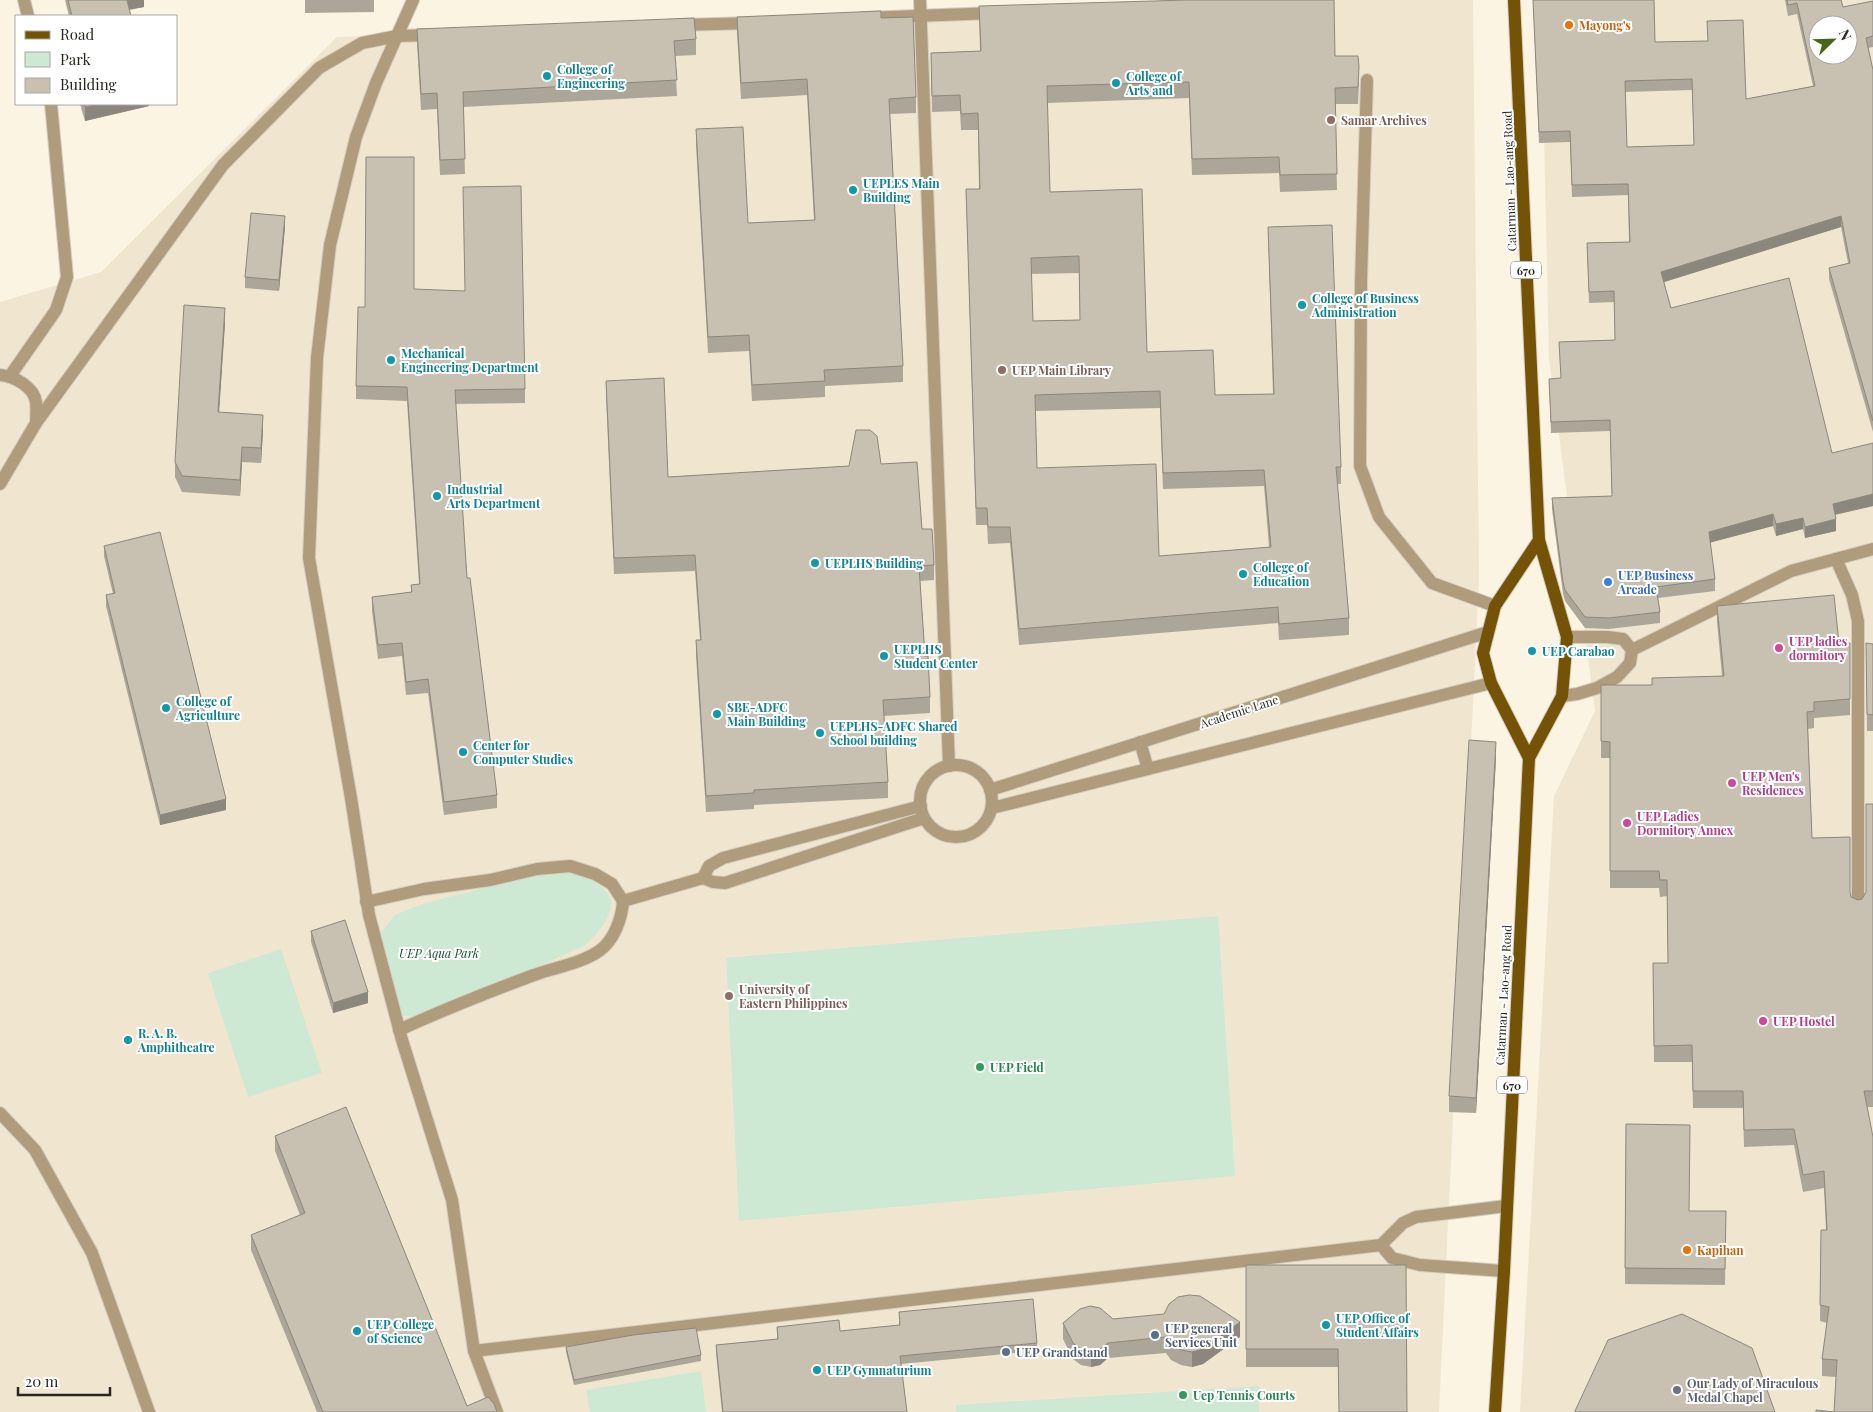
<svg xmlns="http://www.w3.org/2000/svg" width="1873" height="1412" font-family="'Playfair Display',serif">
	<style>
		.built { fill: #f0e6cf; fill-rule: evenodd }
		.green { fill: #cde9d3 }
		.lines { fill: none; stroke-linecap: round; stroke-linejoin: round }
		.service-casing { stroke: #d5cfc0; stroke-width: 14 }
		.minor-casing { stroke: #d5cfc0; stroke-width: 14 }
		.primary-casing { stroke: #d5cfc0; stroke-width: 14 }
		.service { stroke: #af9c7c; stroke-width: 12 }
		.minor { stroke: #af9c7c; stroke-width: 12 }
		.primary { stroke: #745206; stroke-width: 12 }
		.wall { fill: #aca698; fill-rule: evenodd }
		.shaded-wall { fill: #8c877c }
		.building { fill: #c8c1b1; stroke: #8c877c; fill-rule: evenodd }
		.food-dot { fill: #e8710a; stroke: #fff; stroke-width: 2 }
		.culture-dot { fill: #0f9aa8; stroke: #fff; stroke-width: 2 }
		.education-dot { fill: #8d6e63; stroke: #fff; stroke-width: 2 }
		.shop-dot { fill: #3f7fe0; stroke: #fff; stroke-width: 2 }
		.hotel-dot { fill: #d1479c; stroke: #fff; stroke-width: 2 }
		.leisure-dot { fill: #2e9e5b; stroke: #fff; stroke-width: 2 }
		.service-dot { fill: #5c6f8a; stroke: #fff; stroke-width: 2 }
		.worship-dot { fill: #6b7280; stroke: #fff; stroke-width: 2 }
		.labels { text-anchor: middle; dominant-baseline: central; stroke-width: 4; stroke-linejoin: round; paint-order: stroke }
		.shield { fill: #fff; stroke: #696763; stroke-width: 1 }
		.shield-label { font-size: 11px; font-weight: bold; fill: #292620 }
		.food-label { font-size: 12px; font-weight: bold; fill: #c56008; stroke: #fff; text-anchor: start }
		.culture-label { font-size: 12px; font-weight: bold; fill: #0d838f; stroke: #fff; text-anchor: start }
		.education-label { font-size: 12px; font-weight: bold; fill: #785e54; stroke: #fff; text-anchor: start }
		.street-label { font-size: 12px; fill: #292620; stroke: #fff }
		.shop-label { font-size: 12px; font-weight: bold; fill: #366cbe; stroke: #fff; text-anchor: start }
		.hotel-label { font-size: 12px; font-weight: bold; fill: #b23c85; stroke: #fff; text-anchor: start }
		.park-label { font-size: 12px; font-style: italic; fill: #174c2a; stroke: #fff }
		.leisure-label { font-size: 12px; font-weight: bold; fill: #27864d; stroke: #fff; text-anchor: start }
		.service-label { font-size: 12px; font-weight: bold; fill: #4e5e75; stroke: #fff; text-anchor: start }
		.worship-label { font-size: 12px; font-weight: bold; fill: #5b616d; stroke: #fff; text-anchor: start }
	</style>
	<rect width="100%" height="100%" fill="#fbf4e3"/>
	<g class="built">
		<polygon points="1311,0 1473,0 1479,579 1439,1412 0,1412 0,302 101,272 337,37"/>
		<path d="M 1541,0 L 1873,0 L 1873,1412 L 1520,1412 L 1554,796 L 1595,711 L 1549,359 ZM 1818,25 L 1848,25 L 1848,55 L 1818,55 Z"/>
	</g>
	<g class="green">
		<path d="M 558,869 C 575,873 619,885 610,911 C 606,924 594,937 584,946 L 448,1006 L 417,1017 L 399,1015 L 379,935 L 395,915 L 422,904 Z"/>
		<polygon points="1218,916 1235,1176 739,1221 726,958"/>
		<polygon points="281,949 322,1073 248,1097 208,973"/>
		<polygon points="701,1371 706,1412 590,1412 586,1390"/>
		<polygon points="1259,1386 1259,1412 956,1412 956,1405"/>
	</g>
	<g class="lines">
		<g class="service-casing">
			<g id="service">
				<polyline points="1367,80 1361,281 1360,466 1379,517 1432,583 1495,606"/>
				<polyline points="1836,559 1852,595 1858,621 1858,909"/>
				<polyline points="1381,1245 1392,1258 1420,1265 1504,1271"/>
				<polyline points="474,1351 1381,1245 1403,1223 1416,1217 1506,1206"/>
			</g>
		</g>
		<g class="minor-casing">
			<g id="minor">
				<polyline points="24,0 28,16"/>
				<polyline points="413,0 376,83 356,137 330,245 317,358 309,558 351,798 369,915 402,1040 452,1200 474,1351 497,1412"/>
				<polyline points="920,0 949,766"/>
				<polyline points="864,18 994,13"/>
				<polyline points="679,25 754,23"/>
				<path d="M 0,375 C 14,376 34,387 36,402 C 37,409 36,416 36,423"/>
				<polyline points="10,376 56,310 67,277 51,104"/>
				<polyline points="0,484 36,423 223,165 319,68 362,43 397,36 432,35"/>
				<polyline points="1567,637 1607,637 1623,639 1632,650"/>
				<polyline points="1562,696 1577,694 1597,688 1617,677 1630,663 1632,650 1791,571 1873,549"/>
				<polyline points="1140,742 1148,769"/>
				<circle cx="956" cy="801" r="36"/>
				<polyline points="990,790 1488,632"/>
				<polyline points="992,808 1491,683"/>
				<polyline points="703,878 709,866 723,858 921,806"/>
				<polyline points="366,902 424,889 490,880 537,869 570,866 595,874 612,884 623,901 703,878 713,882 725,883 924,818"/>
				<path d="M 399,1030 C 443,1010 488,992 534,975 C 555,967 580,964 599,951 C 614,941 622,918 623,901"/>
				<polyline points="0,1113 35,1150 92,1253 149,1412"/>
			</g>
		</g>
		<g class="primary-casing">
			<g id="primary">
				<polyline points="1529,758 1491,683 1483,653 1495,606 1539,540"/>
				<polyline points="1495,1412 1504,1271 1529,758 1562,696 1567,637 1539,540 1514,0"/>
			</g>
		</g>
		<use href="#service" class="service"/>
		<use href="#minor" class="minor"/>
		<use href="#primary" class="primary"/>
	</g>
	<g class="wall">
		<polygon points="65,0 144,0 144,7 129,10 131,16 69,16"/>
		<polygon points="305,0 374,0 374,12 305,13"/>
		<path d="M 1533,0 L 1654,0 L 1655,42 L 1708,41 L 1707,21 L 1746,99 L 1813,86 L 1797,14 L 1788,16 L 1785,0 L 1841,0 L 1843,7 L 1873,1 L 1873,47 L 1868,48 L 1873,70 L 1873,432 L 1829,279 L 1829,268 L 1848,263 L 1841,227 L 1664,282 L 1671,308 L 1832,453 L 1873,506 L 1835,515 L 1836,531 L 1805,538 L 1803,529 L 1776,536 L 1773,526 L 1710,542 L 1715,579 L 1715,591 L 1658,598 L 1660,612 L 1660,623 L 1609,629 L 1585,628 L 1565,601 L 1563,594 L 1552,509 L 1552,498 L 1612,496 L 1610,431 L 1551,433 L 1549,379 L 1561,378 L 1559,342 L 1615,340 L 1614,302 L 1589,303 L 1587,243 L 1629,242 L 1628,195 L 1572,197 L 1570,142 L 1539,143 ZM 1692,90 L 1694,145 L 1627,147 L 1625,92 Z"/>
		<path d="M 979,6 L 1335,56 L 1359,82 L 1358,104 L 1335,104 L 1337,190 L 1280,192 L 1279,173 L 1192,175 L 1189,98 L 1047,103 L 1050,192 L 1147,352 L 1215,395 L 1273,394 L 1268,227 L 1341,467 L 1341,484 L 1337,484 L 1349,618 L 1349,635 L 1279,640 L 1278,623 L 1019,645 L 1010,543 L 988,544 L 987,525 L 976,525 L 966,189 L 979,189 L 978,130 L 961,130 L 960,111 L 932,112 L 931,53 L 980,51 ZM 1079,273 L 1080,320 L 1033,321 L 1031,274 ZM 1160,408 L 1163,489 L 1264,486 L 1269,547 L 1159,556 L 1037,468 L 1035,411 Z"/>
		<polygon points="737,17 881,18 916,97 916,113 890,114 903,366 903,382 825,386 825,397 752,401 749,351 708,353 696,145 696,129 748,223 814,220 807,95 741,99 737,33"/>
		<polygon points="417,29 696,39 696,55 675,56 677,96 463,107 465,174 440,175 437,109 421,110 417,44"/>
		<polygon points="80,104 149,104 149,106 85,121"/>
		<polygon points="285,227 279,291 245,288 245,277"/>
		<polygon points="414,289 525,389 525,403 455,404 467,578 497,795 497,808 444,815 428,693 406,695 402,656 378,659 372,611 372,597 411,592 411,585 419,584 407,401 356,399 356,386 365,307"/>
		<polygon points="225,323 219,412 263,431 261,463 242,462 240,496 182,492 175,477 175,462"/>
		<polygon points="606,381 668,477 881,464 922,529 934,565 934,580 920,581 925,656 930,697 930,713 884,716 888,782 888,798 754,805 754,809 706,812 696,656 696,640 700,640 695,571 614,574 606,396"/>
		<polygon points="104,546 226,810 160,825 106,606 106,595 113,594 104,556"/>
		<polygon points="1717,606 1839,643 1850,643 1850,715 1814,718 1814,728 1808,729 1812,838 1850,892 1851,897 1858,900 1862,899 1866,892 1873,804 1873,1107 1867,1107 1834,1412 1836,1377 1822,1376 1822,1359 1827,1323 1820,1321 1821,1230 1826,1230 1824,1188 1803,1192 1794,1145 1744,1147 1743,1108 1693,1108 1692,1062 1654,1062 1653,963 1668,963 1667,896 1660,897 1659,888 1610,888 1610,758 1601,758 1601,685 1652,685 1722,676 1717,622"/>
		<polygon points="1873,644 1873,731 1867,731 1866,660"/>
		<polygon points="1496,758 1476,1113 1449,1112 1449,1096"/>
		<polygon points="311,931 368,1003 333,1013 311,942"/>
		<polygon points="1626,1124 1689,1211 1726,1211 1725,1285 1625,1284"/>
		<polygon points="275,1136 467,1406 497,1412 317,1412 251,1250 251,1235 300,1215 275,1151"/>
		<polygon points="1246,1265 1407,1412 1338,1367 1246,1367"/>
		<polygon points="899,1312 1037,1343 1037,1351 901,1364 907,1412 722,1412 716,1353 716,1345 777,1339 777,1327 840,1331 899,1325"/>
		<polygon points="1113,1319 1240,1337 1203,1364 1192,1367 1181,1365 1171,1360 1166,1353 1108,1358 1100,1365 1091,1367 1081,1365 1073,1359 1063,1339 1063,1323"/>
		<polygon points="566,1347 701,1355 701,1361 574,1385 566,1352"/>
	</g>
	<g class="shaded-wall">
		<polygon points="126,0 144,0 144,7 126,10"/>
		<polygon points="100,104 149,104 149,106 85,121 85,107"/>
		<polygon points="285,216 285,227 279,291 279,280"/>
		<polygon points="1841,216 1841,227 1661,283 1661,272"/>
		<polygon points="225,308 225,323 218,428 218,412"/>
		<polygon points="263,415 263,431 261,463 261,448"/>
		<polygon points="242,447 242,462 240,496 240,480"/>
		<polygon points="1873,494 1873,506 1833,515 1833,504"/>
		<polygon points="1773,514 1773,526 1709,543 1709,532"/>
		<polygon points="1803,518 1803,529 1776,536 1776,524"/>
		<polygon points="1836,519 1836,531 1805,538 1805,527"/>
		<polygon points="1496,742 1496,758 1476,1113 1476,1098"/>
		<polygon points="226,799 226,810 160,825 160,815"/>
		<polygon points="368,992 368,1003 333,1013 333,1003"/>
		<polygon points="1240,1322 1240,1337 1203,1364 1192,1367 1192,1352"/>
		<polygon points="1108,1343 1108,1358 1100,1365 1091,1367 1091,1352"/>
	</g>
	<g class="building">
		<polygon points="68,0 127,0 131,16 72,16"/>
		<path d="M 1188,0 L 1334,0 L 1335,56 L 1358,56 L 1359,66 L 1358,87 L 1335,88 L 1337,174 L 1280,175 L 1279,157 L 1192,159 L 1189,82 L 1047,86 L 1050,192 L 1142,189 L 1147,352 L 1213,350 L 1215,395 L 1274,394 L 1268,227 L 1332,225 L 1341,467 L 1336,467 L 1349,618 L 1279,624 L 1278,607 L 1019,629 L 1010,527 L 988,527 L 987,508 L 976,508 L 966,189 L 980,189 L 978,113 L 961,114 L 960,95 L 932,96 L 931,53 L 981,51 L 979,6 ZM 1079,256 L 1080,320 L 1033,321 L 1031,258 ZM 1160,391 L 1163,473 L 1264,470 L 1271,547 L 1159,556 L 1156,464 L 1037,468 L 1035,395 Z"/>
		<path d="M 1533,0 L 1654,0 L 1655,42 L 1708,41 L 1707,21 L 1743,20 L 1746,99 L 1815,86 L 1797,3 L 1788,5 L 1787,0 L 1841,0 L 1843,7 L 1873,1 L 1873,36 L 1866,38 L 1873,70 L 1873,421 L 1829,268 L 1850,263 L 1841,216 L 1661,272 L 1671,308 L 1789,278 L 1832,453 L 1873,443 L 1873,494 L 1833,504 L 1836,519 L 1805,527 L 1803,518 L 1776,524 L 1773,514 L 1709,532 L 1715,579 L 1656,587 L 1660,612 L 1609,618 L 1585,617 L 1565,590 L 1563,582 L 1552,498 L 1612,496 L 1610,420 L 1551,422 L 1549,379 L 1561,378 L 1559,342 L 1615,340 L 1614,291 L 1589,292 L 1587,243 L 1630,242 L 1628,184 L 1572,185 L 1570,131 L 1539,132 ZM 1818,25 L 1848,25 L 1848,55 L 1818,55 ZM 1692,79 L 1694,145 L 1627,147 L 1625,81 Z"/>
		<polygon points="881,11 881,18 913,17 916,97 889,99 903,366 824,370 825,381 752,385 749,335 708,337 696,129 743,127 748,223 815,220 807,79 741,83 737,17"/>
		<polygon points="694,18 696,39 674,41 677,80 463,92 465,159 440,160 437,93 421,94 417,29"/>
		<polygon points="84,104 100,104 85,107"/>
		<polygon points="366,157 414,157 414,289 465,291 463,187 521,186 525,389 455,390 467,578 470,578 497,795 444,802 428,679 406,682 402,643 378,645 372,597 412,592 411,585 420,584 407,387 356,386 358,307 365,307"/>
		<polygon points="251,213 285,216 279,280 245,277"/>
		<polygon points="184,305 225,308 218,412 263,415 261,448 242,447 240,480 182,476 175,462"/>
		<polygon points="664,378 668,477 849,466 856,430 870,430 877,436 881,464 917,462 922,529 932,529 934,565 919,566 925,656 928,656 930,697 883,700 888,782 754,790 754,793 706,796 696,640 701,640 695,555 614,558 606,381"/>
		<polygon points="160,532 226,799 160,815 106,595 115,593 104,546"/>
		<polygon points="1834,595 1839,643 1850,643 1850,699 1814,702 1814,711 1807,712 1812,838 1850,837 1850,892 1851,897 1858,900 1862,899 1866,892 1866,804 1873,804 1873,1091 1864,1091 1873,1137 1873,1412 1816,1412 1816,1410 1834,1412 1837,1360 1822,1359 1829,1307 1820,1305 1821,1230 1827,1230 1824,1171 1803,1175 1794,1129 1744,1130 1743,1091 1693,1091 1692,1045 1654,1046 1653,963 1668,963 1667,880 1660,880 1659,871 1610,871 1610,742 1601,741 1601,685 1652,685 1652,678 1724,676 1717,606"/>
		<polygon points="1866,643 1873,644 1873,715 1867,714"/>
		<polygon points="1469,740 1496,742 1476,1098 1449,1096"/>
		<polygon points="345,920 368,992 333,1003 311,931"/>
		<polygon points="346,1107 467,1406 488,1397 494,1404 497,1412 323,1412 251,1235 305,1213 275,1136"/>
		<polygon points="1626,1124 1690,1125 1689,1211 1726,1211 1725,1269 1625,1268"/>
		<polygon points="1246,1265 1406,1265 1407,1412 1339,1412 1338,1349 1246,1349"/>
		<polygon points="1189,1295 1200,1296 1240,1322 1203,1349 1192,1352 1181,1350 1171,1344 1166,1337 1108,1343 1100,1349 1091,1352 1081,1349 1073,1343 1063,1323 1080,1309 1090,1306 1100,1308 1113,1319 1164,1314 1169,1304 1178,1297"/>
		<polygon points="1033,1299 1037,1343 900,1356 907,1412 723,1412 716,1345 778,1339 777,1327 839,1320 840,1331 900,1325 899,1312"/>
		<polygon points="1682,1314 1752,1348 1775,1412 1575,1412 1575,1411 1608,1340"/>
		<polygon points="696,1328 701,1355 574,1380 566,1347 633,1335"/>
	</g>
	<g class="food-dot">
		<circle cx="1569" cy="25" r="5"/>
		<circle cx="1687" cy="1250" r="5"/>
	</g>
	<g class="culture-dot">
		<circle cx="547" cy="76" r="5"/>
		<circle cx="1116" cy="83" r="5"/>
		<circle cx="853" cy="190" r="5"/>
		<circle cx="1302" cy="305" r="5"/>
		<circle cx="391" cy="360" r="5"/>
		<circle cx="437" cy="496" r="5"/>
		<circle cx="815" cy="563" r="5"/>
		<circle cx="1243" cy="574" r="5"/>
		<circle cx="1532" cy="651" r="5"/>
		<circle cx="884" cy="656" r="5"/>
		<circle cx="166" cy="708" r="5"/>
		<circle cx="717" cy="714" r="5"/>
		<circle cx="820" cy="733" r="5"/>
		<circle cx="463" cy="752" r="5"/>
		<circle cx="128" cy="1040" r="5"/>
		<circle cx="1326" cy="1325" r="5"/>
		<circle cx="357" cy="1331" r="5"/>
		<circle cx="817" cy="1370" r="5"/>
	</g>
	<g class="education-dot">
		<circle cx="1331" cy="120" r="5"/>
		<circle cx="1002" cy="370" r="5"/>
		<circle cx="729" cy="996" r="5"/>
	</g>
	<circle class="shop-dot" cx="1608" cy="582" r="5"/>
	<g class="hotel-dot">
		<circle cx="1779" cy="648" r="5"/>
		<circle cx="1732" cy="783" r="5"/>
		<circle cx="1627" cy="823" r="5"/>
		<circle cx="1763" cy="1021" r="5"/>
	</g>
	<g class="leisure-dot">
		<circle cx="980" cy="1067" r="5"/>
		<circle cx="1183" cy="1395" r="5"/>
	</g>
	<g class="service-dot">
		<circle cx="1155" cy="1335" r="5"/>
		<circle cx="1006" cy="1352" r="5"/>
	</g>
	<circle class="worship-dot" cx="1677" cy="1390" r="5"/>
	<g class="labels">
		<g class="shield">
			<rect x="1511" y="261.5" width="30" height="17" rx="4"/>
			<rect x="1497" y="1076.5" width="30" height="17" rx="4"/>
		</g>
		<g class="shield-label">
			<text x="1526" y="270">670</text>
			<text x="1512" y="1085">670</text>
		</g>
		<g class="food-label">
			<text x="1579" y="25">Mayong's</text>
			<text x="1697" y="1250">Kapihan</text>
		</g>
		<g class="culture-label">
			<text x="557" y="69">College of<tspan x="557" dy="14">Engineering</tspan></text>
			<text x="1126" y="76">College of<tspan x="1126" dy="14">Arts and</tspan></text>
			<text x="863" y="183">UEPLES Main<tspan x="863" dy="14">Building</tspan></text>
			<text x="1312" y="298">College of Business<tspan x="1312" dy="14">Administration</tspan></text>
			<text x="401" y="353">Mechanical<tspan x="401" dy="14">Engineering Department</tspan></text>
			<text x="447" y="489">Industrial<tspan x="447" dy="14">Arts Department</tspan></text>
			<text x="825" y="563">UEPLHS Building</text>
			<text x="1253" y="567">College of<tspan x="1253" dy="14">Education</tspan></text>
			<text x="894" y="649">UEPLHS<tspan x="894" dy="14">Student Center</tspan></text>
			<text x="1542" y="651">UEP Carabao</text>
			<text x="176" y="701">College of<tspan x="176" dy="14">Agriculture</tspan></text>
			<text x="727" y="707">SBE-ADFC<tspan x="727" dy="14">Main Building</tspan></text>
			<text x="830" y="726">UEPLHS-ADFC Shared<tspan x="830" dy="14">School building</tspan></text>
			<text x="473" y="745">Center for<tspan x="473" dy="14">Computer Studies</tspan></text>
			<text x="138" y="1033">R. A. B.<tspan x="138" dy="14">Amphitheatre</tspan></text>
			<text x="1336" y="1318">UEP Office of<tspan x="1336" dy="14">Student Affairs</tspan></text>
			<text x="367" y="1324">UEP College<tspan x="367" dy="14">of Science</tspan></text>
			<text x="827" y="1370">UEP Gymnaturium</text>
		</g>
		<g class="education-label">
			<text x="1341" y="120">Samar Archives</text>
			<text x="1012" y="370">UEP Main Library</text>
			<text x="739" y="989">University of<tspan x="739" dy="14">Eastern Philippines</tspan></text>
		</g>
		<g class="street-label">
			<text transform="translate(1509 181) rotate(-92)">Catarman - Lao-ang Road</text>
			<text transform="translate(1239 711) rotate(-18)">Academic Lane</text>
			<text transform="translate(1503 995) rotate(-87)">Catarman - Lao-ang Road</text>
		</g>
		<g class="shop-label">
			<text x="1618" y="575">UEP Business<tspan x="1618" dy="14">Arcade</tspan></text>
		</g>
		<g class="hotel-label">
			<text x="1789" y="641">UEP ladies<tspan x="1789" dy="14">dormitory</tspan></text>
			<text x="1742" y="776">UEP Men's<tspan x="1742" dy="14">Residences</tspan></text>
			<text x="1637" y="816">UEP Ladies<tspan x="1637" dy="14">Dormitory Annex</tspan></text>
			<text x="1773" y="1021">UEP Hostel</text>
		</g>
		<g class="park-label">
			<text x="439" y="953">UEP Aqua Park</text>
		</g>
		<g class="leisure-label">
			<text x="990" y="1067">UEP Field</text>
			<text x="1193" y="1395">Uep Tennis Courts</text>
		</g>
		<g class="service-label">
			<text x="1165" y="1328">UEP general<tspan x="1165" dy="14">Services Unit</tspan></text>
			<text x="1016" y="1352">UEP Grandstand</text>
		</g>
		<g class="worship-label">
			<text x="1687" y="1383">Our Lady of Miraculous<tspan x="1687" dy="14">Medal Chapel</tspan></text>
		</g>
	</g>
	<rect x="15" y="15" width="162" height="90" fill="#ffffff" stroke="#a9a8a6"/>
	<rect x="25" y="31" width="25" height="8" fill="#745206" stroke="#a9a8a6"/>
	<text x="60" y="40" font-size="15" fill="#292620">Road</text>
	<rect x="25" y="52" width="25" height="15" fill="#cde9d3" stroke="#a9a8a6"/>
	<text x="60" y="65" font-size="15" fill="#292620">Park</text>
	<rect x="25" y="78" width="25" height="15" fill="#c8c1b1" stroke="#a9a8a6"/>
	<text x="60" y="90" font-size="15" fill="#292620">Building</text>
	<g transform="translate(1833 40) rotate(67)"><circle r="24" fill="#ffffff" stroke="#a9a8a6"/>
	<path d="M0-4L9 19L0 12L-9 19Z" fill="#486518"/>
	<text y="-8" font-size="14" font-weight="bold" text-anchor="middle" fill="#292620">N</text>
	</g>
	<path d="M18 1387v8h92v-8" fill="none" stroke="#292620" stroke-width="2.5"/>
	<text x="25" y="1387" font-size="15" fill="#292620" stroke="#ffffff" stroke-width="4" paint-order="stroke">20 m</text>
</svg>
